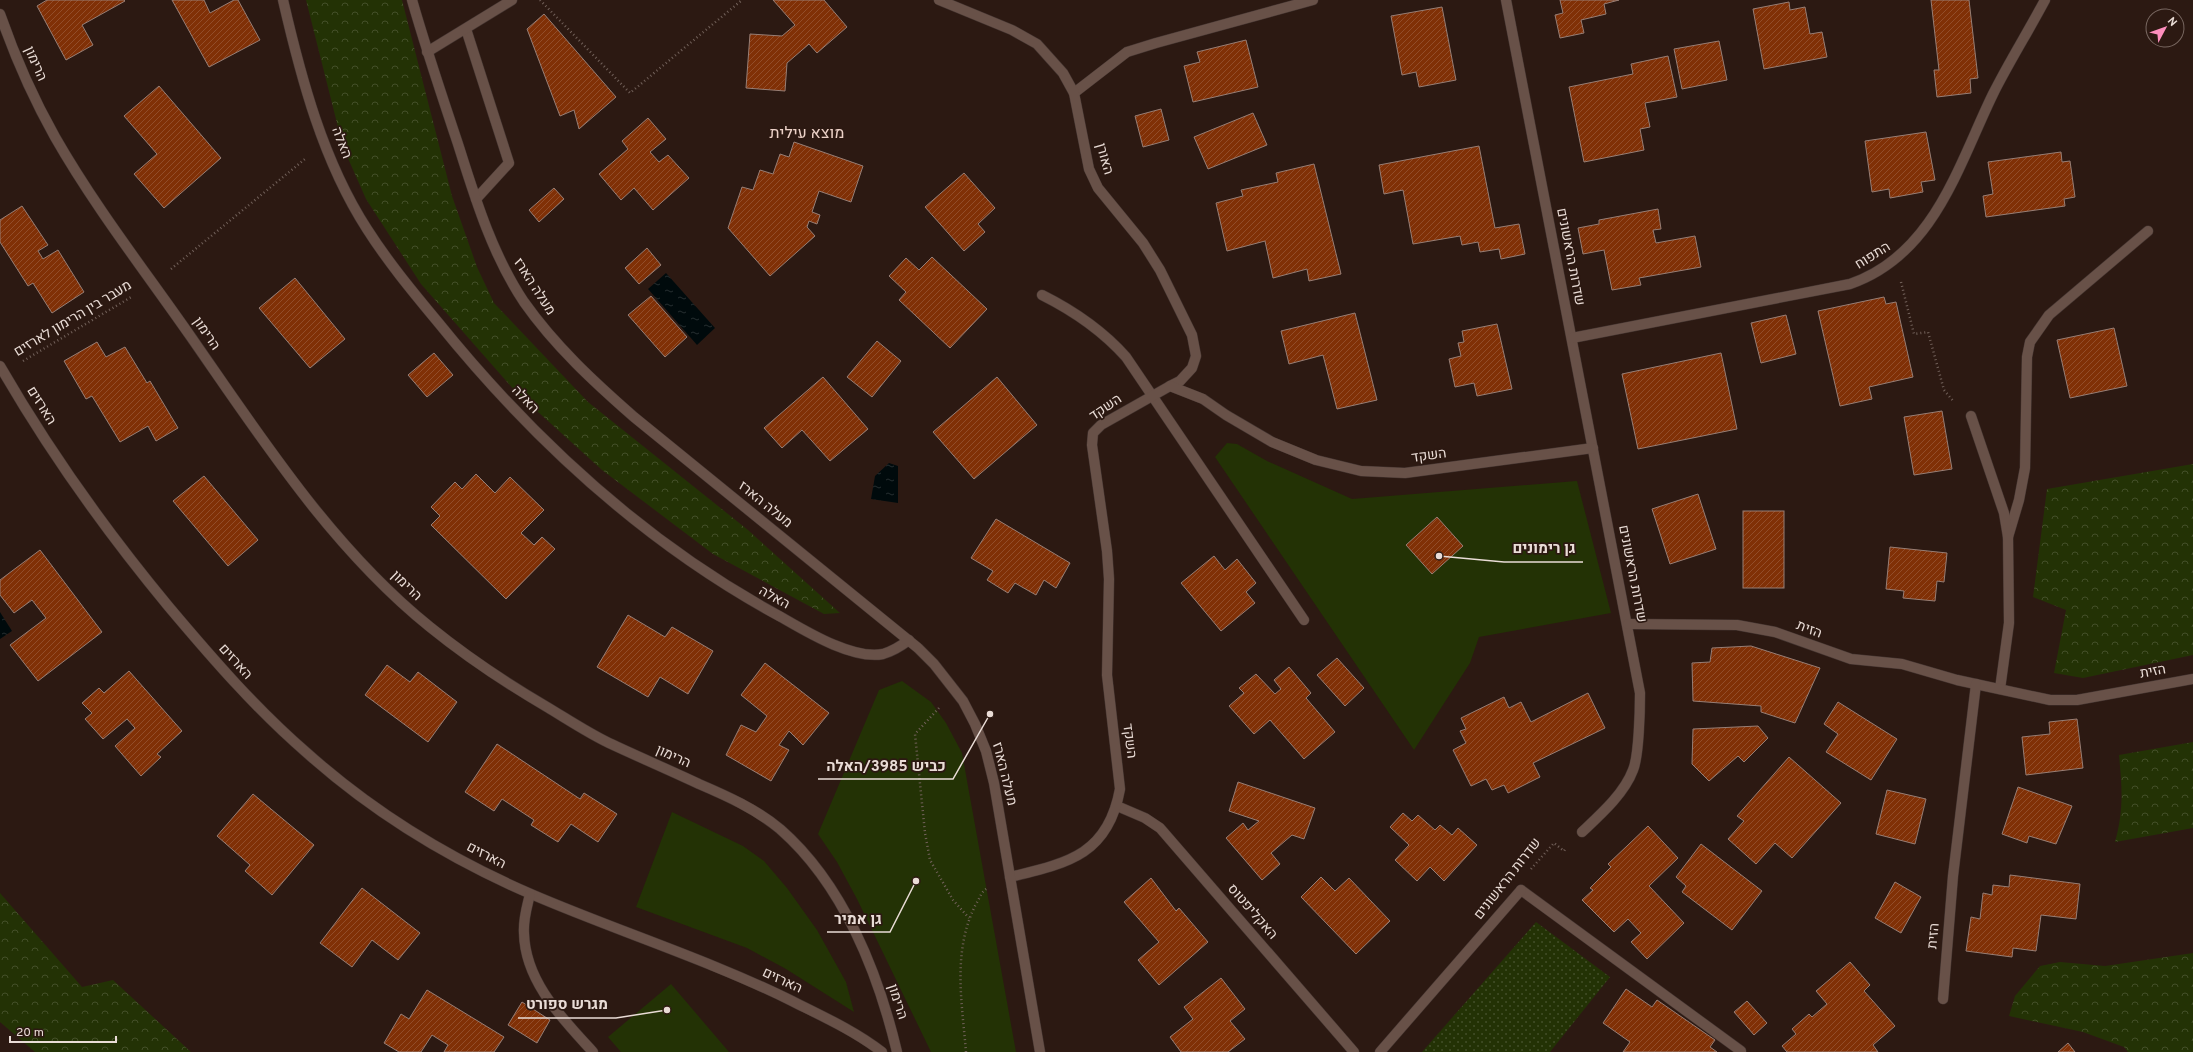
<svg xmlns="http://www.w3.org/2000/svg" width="2193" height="1052" font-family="Overpass,Heebo,sans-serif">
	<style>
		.grass { fill: url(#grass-dots) }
		.forest { fill: url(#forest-crowns) }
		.green { fill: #233205 }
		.water { fill: url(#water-ripples) }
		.building { fill: url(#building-hatch); stroke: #977e75 }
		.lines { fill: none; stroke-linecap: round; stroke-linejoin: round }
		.lane-casing { stroke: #433430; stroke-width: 11 }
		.street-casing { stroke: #433430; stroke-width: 11 }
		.secondary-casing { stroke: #433430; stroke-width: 11 }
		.path { stroke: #72615a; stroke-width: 2.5; stroke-dasharray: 1 3; stroke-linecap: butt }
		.lane { stroke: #685148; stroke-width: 10 }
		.street { stroke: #685148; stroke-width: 10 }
		.secondary { stroke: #685148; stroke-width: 10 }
		.labels { text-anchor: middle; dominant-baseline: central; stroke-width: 3.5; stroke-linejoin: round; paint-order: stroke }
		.street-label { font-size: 14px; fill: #e9dcd6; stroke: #2c1912 }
		.quarter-label { font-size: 16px; fill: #ecd1c7; stroke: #2c1912 }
		.leader { fill: none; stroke: #e9dcd6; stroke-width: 1.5 }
		.callout-dot { fill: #e9dcd6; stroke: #2c1912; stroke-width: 1.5 }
		.callout-label { font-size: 15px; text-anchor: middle; font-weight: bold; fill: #e9dcd6; stroke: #2c1912; stroke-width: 3.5; stroke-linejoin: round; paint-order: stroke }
	</style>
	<defs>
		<pattern id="grass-dots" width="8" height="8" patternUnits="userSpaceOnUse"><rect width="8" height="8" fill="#233205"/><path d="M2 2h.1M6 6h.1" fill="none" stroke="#434f29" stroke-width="1.8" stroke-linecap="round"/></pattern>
		<pattern id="forest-crowns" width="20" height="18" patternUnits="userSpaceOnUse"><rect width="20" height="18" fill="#233205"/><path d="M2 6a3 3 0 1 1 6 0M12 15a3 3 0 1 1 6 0" fill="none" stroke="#434f29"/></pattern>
		<pattern id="water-ripples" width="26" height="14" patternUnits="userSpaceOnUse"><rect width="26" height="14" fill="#000a0c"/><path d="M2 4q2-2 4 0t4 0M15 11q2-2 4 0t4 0" fill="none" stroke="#252d2f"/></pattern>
		<pattern id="building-hatch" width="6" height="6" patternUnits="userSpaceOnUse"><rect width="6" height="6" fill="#803006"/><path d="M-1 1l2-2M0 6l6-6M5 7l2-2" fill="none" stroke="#924d2a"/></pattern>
	</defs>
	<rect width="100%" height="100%" fill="#2c1912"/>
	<polygon class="grass" points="1536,922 1610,977 1550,1052 1422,1052"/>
	<g class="forest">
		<polygon points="306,0 402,0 452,196 477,267 494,303 588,402 748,530 840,613 824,614 713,554 602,470 516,392 421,284 366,199 343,147"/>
		<polygon points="2193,464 2193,655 2083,678 2054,673 2066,610 2033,597 2047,489"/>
		<path d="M 2193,742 L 2193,828 L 2115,842 C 2124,810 2122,787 2119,755 Z"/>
		<polygon points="0,893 82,987 113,980 191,1052 35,1052 0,1022"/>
		<polygon points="2193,953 2193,1052 2128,1052 2124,1047 2083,1032 2009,1016 2015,996 2040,966 2060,962 2105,966"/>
	</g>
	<g class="green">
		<polygon points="1227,443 1237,444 1267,461 1352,499 1577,481 1611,613 1479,637 1470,663 1414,750 1215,457"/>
		<polygon points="902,681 931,702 946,723 962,753 1016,1052 931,1052 857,899 837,862 818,834 879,690"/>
		<polygon points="672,812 743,846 764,861 787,888 817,930 846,982 854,1012 786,969 747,948 636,907"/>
		<polygon points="671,984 729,1052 621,1052 608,1037"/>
	</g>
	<g class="water">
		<polygon points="666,273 715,328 697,345 648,289"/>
		<polygon points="889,463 898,466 898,503 871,499 875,476"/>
		<polygon points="0,612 12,631 0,639"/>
	</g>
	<g class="building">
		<polygon points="47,0 124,0 125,1 82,25 93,45 66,60 37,6"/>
		<polygon points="172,0 204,0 210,13 234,0 238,0 260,40 209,67"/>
		<polygon points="773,0 824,0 847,27 817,53 809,44 787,63 785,91 746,88 750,34 782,36 795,25"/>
		<polygon points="1560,0 1619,0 1604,4 1606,14 1581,20 1584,33 1560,38 1555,15 1563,13"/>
		<polygon points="1931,0 1969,0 1978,78 1970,79 1971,93 1937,97 1934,70 1939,70"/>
		<polygon points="1789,2 1790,10 1805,7 1810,34 1822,32 1827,57 1764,69 1753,9"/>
		<polygon points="1442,7 1456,80 1419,87 1416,72 1402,75 1391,16"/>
		<polygon points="544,14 616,97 579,129 574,110 560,116 527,29"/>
		<polygon points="1246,40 1258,87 1193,102 1184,66 1200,62 1197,52"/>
		<polygon points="1719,41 1727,80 1682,89 1674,49"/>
		<polygon points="1668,56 1677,97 1645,103 1650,127 1640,129 1644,150 1584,162 1569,87 1633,74 1631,64"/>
		<polygon points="159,86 221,158 164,208 134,174 157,154 124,116"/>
		<polygon points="1161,109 1169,140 1143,147 1135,116"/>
		<polygon points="1253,113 1267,145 1208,169 1194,137"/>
		<polygon points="648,118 666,139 650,152 659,162 668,155 689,178 653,210 634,188 621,200 599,174 628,149 622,141"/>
		<polygon points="1926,132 1935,180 1921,182 1923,192 1890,198 1889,189 1872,192 1865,141"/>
		<polygon points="794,142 863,166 851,202 819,191 812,212 820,215 817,224 809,221 807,227 815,236 770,276 728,228 742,187 753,190 760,170 773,174 780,154 789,157"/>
		<polygon points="1479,146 1495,228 1519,224 1525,254 1501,259 1499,249 1480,252 1478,242 1462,245 1460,236 1413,244 1403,190 1384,194 1379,165"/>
		<polygon points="2061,152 2062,162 2070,161 2075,197 2064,199 2065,206 1986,217 1983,196 1993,194 1988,162"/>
		<polygon points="1314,164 1341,274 1309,281 1307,269 1273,278 1265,241 1227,251 1216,203 1243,196 1241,190 1278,182 1276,173"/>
		<polygon points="964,173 995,208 978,224 985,232 964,251 925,207"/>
		<polygon points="554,188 564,199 539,222 529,210"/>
		<polygon points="22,206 48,245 38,251 43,259 58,250 84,292 52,313 33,283 28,286 0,242 0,220"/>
		<polygon points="1658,209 1661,229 1653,230 1656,243 1695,236 1701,267 1639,278 1641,285 1612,290 1604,250 1583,254 1578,228 1599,224 1599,220"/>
		<polygon points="647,248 661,265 639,284 625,268"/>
		<polygon points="932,257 987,309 950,348 899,300 906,292 889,276 906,258 919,270"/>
		<polygon points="295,278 345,339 310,368 259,308"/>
		<polygon points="651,296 687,337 665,357 628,315"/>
		<polygon points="1884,297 1886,304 1896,302 1913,377 1869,387 1872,399 1840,406 1818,311"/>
		<polygon points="1355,313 1377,400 1337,409 1323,355 1289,364 1281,331"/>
		<polygon points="1786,315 1796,354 1761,363 1751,323"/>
		<polygon points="1497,324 1512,389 1477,396 1474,383 1455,387 1449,359 1461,356 1458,343 1464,342 1462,331"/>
		<polygon points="2114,328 2127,386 2070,398 2057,340"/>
		<polygon points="877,341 901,361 872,397 847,377"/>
		<polygon points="97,342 106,357 125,347 147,383 150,381 178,428 156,441 148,426 120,442 92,396 86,399 64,361"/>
		<polygon points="434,353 453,375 427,397 408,375"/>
		<polygon points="1721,353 1737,429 1638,449 1622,374"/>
		<polygon points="823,377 868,429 830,461 802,430 782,448 764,428"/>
		<polygon points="997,377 1037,425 974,479 933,432"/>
		<polygon points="1942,411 1952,469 1914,475 1904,417"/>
		<polygon points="476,474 495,493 510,477 544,510 521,533 534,545 542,537 555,549 506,599 431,525 440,516 431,507 455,482 462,489"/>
		<polygon points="204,476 258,540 228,566 173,501"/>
		<polygon points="1698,494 1716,549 1670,564 1652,509"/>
		<rect x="1743" y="511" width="41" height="77"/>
		<polygon points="1437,517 1463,546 1432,574 1406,545"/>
		<polygon points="996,519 1070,563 1056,588 1044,580 1036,595 1015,583 1008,593 987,580 993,571 971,558"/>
		<polygon points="1890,547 1947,553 1944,582 1937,581 1935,601 1903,598 1904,591 1886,589"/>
		<polygon points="40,550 102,632 38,681 10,645 46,618 32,600 14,613 0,595 0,580"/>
		<polygon points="1214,556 1225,570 1237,559 1256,583 1246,592 1255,603 1221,631 1181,583"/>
		<polygon points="628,615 665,637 672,627 713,651 688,694 660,677 648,697 597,667"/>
		<polygon points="1751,646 1820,668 1795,723 1761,712 1761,706 1693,701 1692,663 1710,662 1712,648"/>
		<polygon points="1337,658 1364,688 1345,706 1317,675"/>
		<polygon points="765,663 829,713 803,745 789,731 779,745 789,750 771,781 726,755 741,725 756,732 767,716 741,695"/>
		<polygon points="387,665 410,682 418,672 457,702 428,742 365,695"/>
		<polygon points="1289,667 1311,693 1306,698 1335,732 1304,759 1270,720 1254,734 1229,706 1244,693 1239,688 1256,674 1275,694 1281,689 1274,680"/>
		<polygon points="129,671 182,731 157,754 161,757 141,776 115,746 135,728 127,719 103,739 85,719 92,713 82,703 99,688 104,693"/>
		<polygon points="1588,693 1605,728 1533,763 1540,777 1508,793 1504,785 1492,790 1486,779 1471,786 1453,750 1466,743 1460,731 1466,729 1461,718 1504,697 1509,708 1521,702 1531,722"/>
		<polygon points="1838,702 1897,739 1871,780 1826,752 1838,734 1824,724"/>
		<polygon points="2077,719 2083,768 2026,775 2022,737 2050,734 2049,722"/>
		<polygon points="1758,726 1768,738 1744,762 1738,756 1709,781 1692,764 1693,729"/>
		<polygon points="497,744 580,799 584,793 617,814 598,842 571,824 558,842 531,825 534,820 502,799 494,811 465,792"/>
		<polygon points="1789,757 1841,803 1792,858 1775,843 1756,864 1728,839 1744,821 1737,816"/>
		<polygon points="1238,782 1315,808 1304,839 1292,835 1271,853 1280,864 1262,880 1226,838 1243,823 1248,830 1259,821 1229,811"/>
		<polygon points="2018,787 2072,806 2056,844 2029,836 2027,843 2002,834"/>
		<polygon points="1887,790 1926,799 1915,844 1876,834"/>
		<polygon points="253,794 314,845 272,895 245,871 250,865 217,836"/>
		<polygon points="1403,813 1412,821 1418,815 1435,830 1440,825 1452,835 1458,828 1477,845 1444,881 1430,867 1417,881 1395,860 1409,845 1390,827"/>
		<polygon points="1648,826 1678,858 1649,886 1684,923 1647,959 1631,942 1641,933 1628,919 1614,932 1582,900 1593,890 1590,888 1611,867 1608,864"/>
		<polygon points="1701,844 1762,891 1732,930 1682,892 1686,886 1676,877"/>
		<polygon points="2010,875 2080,884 2076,919 2041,915 2036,951 2013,948 2012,957 1966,951 1971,917 1980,919 1983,893 1992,895 1993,885 2009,887"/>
		<polygon points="1321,877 1335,891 1349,878 1390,921 1356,954 1301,897"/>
		<polygon points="1151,878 1176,911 1179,908 1208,942 1159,985 1138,960 1159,942 1124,902"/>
		<polygon points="1895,882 1921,897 1901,933 1875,918"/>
		<polygon points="362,888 420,933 398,960 372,940 352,967 320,943"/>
		<polygon points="1850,962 1870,985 1864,991 1895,1026 1873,1045 1878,1052 1787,1052 1782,1046 1796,1034 1792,1029 1809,1014 1812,1017 1827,1004 1816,991"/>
		<polygon points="1221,978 1245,1009 1230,1021 1245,1039 1228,1052 1181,1052 1170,1037 1193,1019 1184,1007"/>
		<polygon points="1626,989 1652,1007 1657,1000 1715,1040 1710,1047 1717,1052 1623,1052 1630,1042 1603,1023"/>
		<polygon points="427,990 504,1037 494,1052 444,1052 448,1045 432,1035 421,1052 399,1052 384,1043 401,1014 409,1019"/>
		<polygon points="1747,1001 1767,1023 1754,1035 1734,1012"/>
		<polygon points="522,1002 550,1020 537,1043 508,1025"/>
		<polygon points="2068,1043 2075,1052 2058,1052"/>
	</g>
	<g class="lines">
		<g class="lane-casing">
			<g id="lane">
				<polyline points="466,29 509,163 476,199"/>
				<polyline points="427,52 512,0"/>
				<polyline points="1074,93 1127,52 1156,43 1313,0"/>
				<path d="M 1042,295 C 1074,311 1102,330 1126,357 L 1304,620"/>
				<polyline points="2008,537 2019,500 2025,468 2027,357 2030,342 2049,315 2148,231"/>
				<polyline points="1521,890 1741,1051"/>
			</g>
		</g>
		<g class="street-casing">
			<g id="street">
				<path d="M 283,0 C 301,78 323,161 367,229 C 388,262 413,292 437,321 C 533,440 646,544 781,617 C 807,632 853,660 883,654 C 893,651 901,646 909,640"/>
				<polyline points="939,0 1012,30 1037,44 1063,73 1074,93 1089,169 1098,188 1143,243 1160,270 1192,335 1196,356 1192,368 1180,381 1170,386"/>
				<path d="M 1506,0 L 1640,693 C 1640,709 1639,756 1633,770 C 1624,794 1600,815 1582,832"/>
				<path d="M 0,14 C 15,57 33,98 55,137 C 95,207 145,271 191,337 C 262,439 332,548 430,627 C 467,657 506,683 547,707 C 567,719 588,733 609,743 C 639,757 669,770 699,784 C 727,796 756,809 780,829 C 843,884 878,972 897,1052"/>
				<path d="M 1572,338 L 1850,284 C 1934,255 1958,166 1993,94 C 2009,62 2028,32 2045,0"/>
				<path d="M 0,366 C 49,451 106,531 169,607 C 212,658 256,709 307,753 C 372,811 450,859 531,894 C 617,931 707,959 792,1001 C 822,1016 855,1031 882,1052"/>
				<polyline points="1971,416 2004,513 2008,537 2009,623 2000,689"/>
				<polyline points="1628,624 1737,625 1775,632 1851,659 1902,664 1957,680 2050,700 2077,700 2193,679"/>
				<polyline points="1117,806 1145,818 1160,828 1354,1052"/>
				<path d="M 1010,877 C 1068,863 1108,855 1120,789 L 1107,675 L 1109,579 L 1107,551 L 1092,445 L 1093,433 L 1101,425 L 1170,386 L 1203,399 L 1226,415 L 1272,442 L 1316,460 L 1361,471 L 1405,473 L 1593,448"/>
				<path d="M 530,894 C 527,907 523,919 524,933 C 525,982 563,1019 593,1052"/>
				<polyline points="1943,999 1953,876 1976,684"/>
				<polyline points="1380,1052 1521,890"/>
			</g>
		</g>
		<g class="secondary-casing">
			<path id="secondary" d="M 412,0 C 426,49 442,96 458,144 C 475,198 492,254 524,302 C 555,346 594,382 634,417 L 918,648 L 934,664 L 963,701 L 975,724 L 986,751 L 994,783 L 1040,1052"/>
		</g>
		<g class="path">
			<polyline points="540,0 630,93 742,0"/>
			<polyline points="171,269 305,159"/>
			<polyline points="1901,282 1914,334 1928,332 1944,390 1954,402"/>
			<polyline points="23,361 133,296"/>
			<polyline points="939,708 915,734 925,833 930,860 953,900 969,918"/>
			<polyline points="1531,869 1554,843 1564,851 1566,848"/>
			<path d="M 966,1052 C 962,1002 952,951 976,904 C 980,898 981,891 988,888"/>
		</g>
		<use href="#lane" class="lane"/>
		<use href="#street" class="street"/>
		<use href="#secondary" class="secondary"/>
	</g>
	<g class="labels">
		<g class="street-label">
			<text transform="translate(35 64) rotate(66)">הרימון</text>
			<text transform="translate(341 143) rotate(69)">האלה</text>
			<text transform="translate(1104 159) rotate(74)">האורן</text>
			<text transform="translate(1873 256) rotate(-32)">התפוח</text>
			<text transform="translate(1570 257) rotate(79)">שדרות הראשונים</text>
			<text transform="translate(534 287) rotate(57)">מעלה הארז</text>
			<text transform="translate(73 319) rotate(-31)">מעבר בין הרימון לארזים</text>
			<text transform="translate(206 334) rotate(55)">הרימון</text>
			<text transform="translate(525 400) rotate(46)">האלה</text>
			<text transform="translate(41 406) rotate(58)">הארזים</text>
			<text transform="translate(1106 408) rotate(-34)">השקד</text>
			<text transform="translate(1429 456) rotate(-8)">השקד</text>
			<text transform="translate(765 505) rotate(39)">מעלה הארז</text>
			<text transform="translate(1632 574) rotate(79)">שדרות הראשונים</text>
			<text transform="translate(406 586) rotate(44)">הרימון</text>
			<text transform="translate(774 598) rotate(29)">האלה</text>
			<text transform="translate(1809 630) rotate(21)">הזית</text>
			<text transform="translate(235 662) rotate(48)">הארזים</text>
			<text transform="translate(2153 672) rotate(-10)">הזית</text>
			<text transform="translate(1129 741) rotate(83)">השקד</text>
			<text transform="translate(673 757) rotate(24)">הרימון</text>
			<text transform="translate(1004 774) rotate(76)">מעלה הארז</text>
			<text transform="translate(486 856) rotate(27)">הארזים</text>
			<text transform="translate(1508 879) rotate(-52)">שדרות הראשונים</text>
			<text transform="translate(1252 912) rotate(49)">האקליפטוס</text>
			<text transform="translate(1934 936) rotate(-85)">הזית</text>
			<text transform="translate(782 981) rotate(25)">הארזים</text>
			<text transform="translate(897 1002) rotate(72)">הרימון</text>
		</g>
		<g class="quarter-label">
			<text x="807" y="134">מוצא עילית</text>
		</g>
	</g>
	<path class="leader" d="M1439 556L1504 562H1583M990 714L953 779H818M916 881L890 932H827M667 1010L616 1018H518"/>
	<g class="callout-dot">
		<circle cx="1439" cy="556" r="4"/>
		<circle cx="990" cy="714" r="4"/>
		<circle cx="916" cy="881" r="4"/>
		<circle cx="667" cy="1010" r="4"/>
	</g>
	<g class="callout-label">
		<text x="1544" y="553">גן רימונים</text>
		<text x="886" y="771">כביש 3985/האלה</text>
		<text x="858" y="924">גן אמיר</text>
		<text x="567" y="1009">מגרש ספורט</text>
	</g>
	<g transform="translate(2165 28) rotate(49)"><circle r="19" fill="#2c1912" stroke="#786760"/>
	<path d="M0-3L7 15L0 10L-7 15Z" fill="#fe8ebd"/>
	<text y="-6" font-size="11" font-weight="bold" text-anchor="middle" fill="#e9dcd6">N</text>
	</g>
	<path d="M10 1036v6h106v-6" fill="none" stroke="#e9dcd6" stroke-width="2"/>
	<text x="16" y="1036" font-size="12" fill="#e9dcd6" stroke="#2c1912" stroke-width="3" paint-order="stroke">20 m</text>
</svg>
